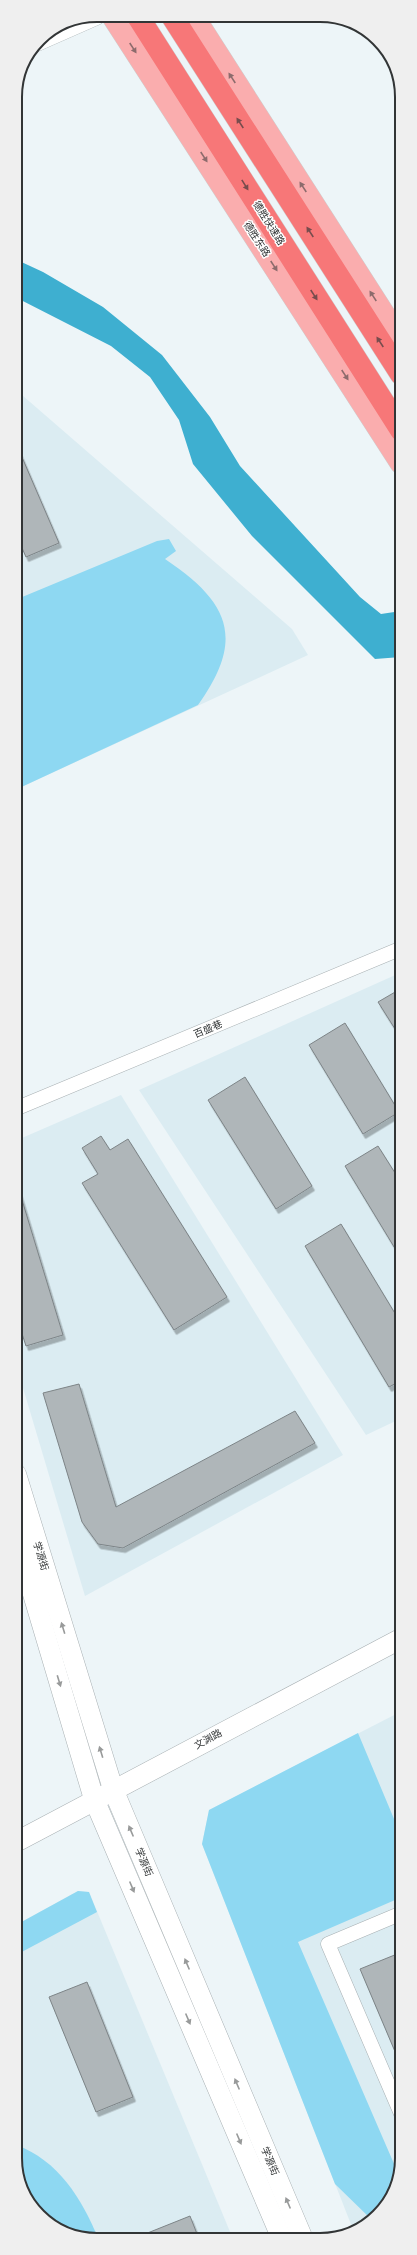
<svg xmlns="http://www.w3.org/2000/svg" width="417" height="2255" font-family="'DejaVu Sans','Noto Sans SC',sans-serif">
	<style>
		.built { fill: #dbecf2 }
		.green { fill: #8ed8f2 }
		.water { fill: #3eafd0 }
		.building { fill: #afb6b9; stroke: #7d8487; filter: url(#shadow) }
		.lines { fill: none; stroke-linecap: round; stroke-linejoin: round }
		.street-casing { stroke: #a8b0b3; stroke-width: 15 }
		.secondary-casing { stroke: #a8b0b3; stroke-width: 21 }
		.primary-casing { stroke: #cecfcf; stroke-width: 23 }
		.highway-casing { stroke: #cecfcf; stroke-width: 23 }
		.street { stroke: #fff; stroke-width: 14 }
		.secondary { stroke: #fff; stroke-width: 20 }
		.primary { stroke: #faadae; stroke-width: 22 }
		.highway { stroke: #f77778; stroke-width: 22 }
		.oneway { fill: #8c6b6c }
		.oneway2 { fill: #774c4d }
		.oneway3 { fill: #989a9a }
		.labels { text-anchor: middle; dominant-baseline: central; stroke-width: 3; stroke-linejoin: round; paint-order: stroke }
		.street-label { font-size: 10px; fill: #323536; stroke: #fff }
		.rim { fill: none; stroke: #323536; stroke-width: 2 }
	</style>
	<defs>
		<filter id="shadow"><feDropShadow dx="2.5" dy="4.5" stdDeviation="0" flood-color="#0004"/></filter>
	</defs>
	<rect width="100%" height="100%" fill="#edf5f8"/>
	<g class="built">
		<polygon points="15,389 292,629 308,655 15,790"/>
		<polygon points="402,972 402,1418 366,1435 139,1090"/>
		<polygon points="121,1095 343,1455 85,1596 15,1361 15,1141"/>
		<polygon points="402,1711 402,2164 382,2212 354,2232 202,1844 209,1810"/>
		<polygon points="78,1891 89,1892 233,2239 80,2238 16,2169 16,1925"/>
	</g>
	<g class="green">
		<path d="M 169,539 L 176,551 L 165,559 C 229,602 246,638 198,705 L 15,790 L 15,600 L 157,541 Z"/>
		<polygon points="358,1733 402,1838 402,1897 298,1942 398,2173 382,2212 372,2220 335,2184 202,1844 209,1810"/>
		<polygon points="78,1891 89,1892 97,1912 16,1955 16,1925"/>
		<path d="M 16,2145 C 58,2160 82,2199 98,2238 L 80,2238 L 35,2212 L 16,2169 Z"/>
	</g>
	<polygon class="water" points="15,259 43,272 103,307 162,355 210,417 240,466 360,597 381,614 401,611 401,657 375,659 252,536 193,464 179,420 150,377 111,346 15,297"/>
	<g class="building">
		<polygon points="15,441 59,543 26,557 15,532"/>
		<polygon points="402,988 402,1040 378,1002"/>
		<polygon points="345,1023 399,1112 363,1134 309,1045"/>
		<polygon points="245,1077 312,1186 276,1209 208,1100"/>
		<polygon points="101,1136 110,1150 128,1139 227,1297 174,1330 82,1183 98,1174 82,1148"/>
		<polygon points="378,1146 402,1184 402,1260 345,1166"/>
		<polygon points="15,1190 19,1190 63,1335 26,1346 15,1312"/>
		<polygon points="341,1224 402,1325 402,1380 389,1387 305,1246"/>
		<polygon points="79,1384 116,1507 295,1411 315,1443 123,1548 98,1544 82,1522 43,1393"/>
		<polygon points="402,1952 402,2068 360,1969"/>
		<polygon points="87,1982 133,2097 96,2112 49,1997"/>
		<polygon points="190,2216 199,2239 135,2239 135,2238"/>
	</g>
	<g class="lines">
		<g class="street-casing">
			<g id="street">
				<polyline points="15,1109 402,948"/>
				<polyline points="402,1913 328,1944 402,2116"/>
			</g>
		</g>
		<g class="secondary-casing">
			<g id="secondary">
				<polyline points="37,41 96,15"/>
				<polyline points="16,1474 113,1789 303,2239"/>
				<polyline points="16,1537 94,1799 282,2239"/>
				<polyline points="16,1842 402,1638"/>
			</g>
		</g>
		<g class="primary-casing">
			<g id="primary">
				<polyline points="112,15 401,463"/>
				<polyline points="193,16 401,341"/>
			</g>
		</g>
		<g class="highway-casing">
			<g id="highway">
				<polyline points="137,15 401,430"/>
				<polyline points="172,16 401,374"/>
			</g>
		</g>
		<use href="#street" class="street"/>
		<use href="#secondary" class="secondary"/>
		<use href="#primary" class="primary"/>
		<use href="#highway" class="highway"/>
	</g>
	<defs><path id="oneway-solid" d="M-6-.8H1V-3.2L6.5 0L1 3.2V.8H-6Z"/></defs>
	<g class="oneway">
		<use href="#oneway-solid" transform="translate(133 48) rotate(57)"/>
		<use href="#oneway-solid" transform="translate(232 78) rotate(-123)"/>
		<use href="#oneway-solid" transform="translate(204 157) rotate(57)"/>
		<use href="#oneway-solid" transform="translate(303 187) rotate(-123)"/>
		<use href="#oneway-solid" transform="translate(274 266) rotate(57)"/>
		<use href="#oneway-solid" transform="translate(373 296) rotate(-123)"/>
		<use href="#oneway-solid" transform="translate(345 375) rotate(57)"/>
	</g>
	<g class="oneway2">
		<use href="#oneway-solid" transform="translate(240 123) rotate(-123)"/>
		<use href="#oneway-solid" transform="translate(245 185) rotate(58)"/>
		<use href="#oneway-solid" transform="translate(310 232) rotate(-123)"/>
		<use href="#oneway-solid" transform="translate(314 295) rotate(57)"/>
		<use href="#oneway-solid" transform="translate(380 342) rotate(-123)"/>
	</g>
	<g class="oneway3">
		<use href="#oneway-solid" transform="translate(63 1628) rotate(-107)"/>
		<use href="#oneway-solid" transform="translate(59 1681) rotate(73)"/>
		<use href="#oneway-solid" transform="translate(101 1752) rotate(-107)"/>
		<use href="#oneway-solid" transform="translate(131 1831) rotate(-113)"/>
		<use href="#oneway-solid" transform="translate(132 1887) rotate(67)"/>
		<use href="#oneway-solid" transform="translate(187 1964) rotate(-113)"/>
		<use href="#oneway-solid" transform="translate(188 2019) rotate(67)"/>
		<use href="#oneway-solid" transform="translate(237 2084) rotate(-113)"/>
		<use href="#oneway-solid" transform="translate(239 2139) rotate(67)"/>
		<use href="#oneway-solid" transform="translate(288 2203) rotate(-113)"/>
	</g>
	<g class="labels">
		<g class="street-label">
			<text transform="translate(269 223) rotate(58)">德胜快速路</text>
			<text transform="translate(257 239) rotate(57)">德胜东路</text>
			<text transform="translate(208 1029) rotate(-23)">百盛巷</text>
			<text transform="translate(41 1556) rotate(73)">学源街</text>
			<text transform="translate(208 1739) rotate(-28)">文渊路</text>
			<text transform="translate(144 1862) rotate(67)">学源街</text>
			<text transform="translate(270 2161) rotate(67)">学源街</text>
		</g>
	</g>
	<path d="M0 0H417V2255H0ZM97 22H320A75 75 0 0 1 395 97V2158A75 75 0 0 1 320 2233H97A75 75 0 0 1 22 2158V97A75 75 0 0 1 97 22Z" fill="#efefef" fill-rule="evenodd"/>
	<path class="rim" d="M97 22H320A75 75 0 0 1 395 97V2158A75 75 0 0 1 320 2233H97A75 75 0 0 1 22 2158V97A75 75 0 0 1 97 22Z"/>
</svg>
